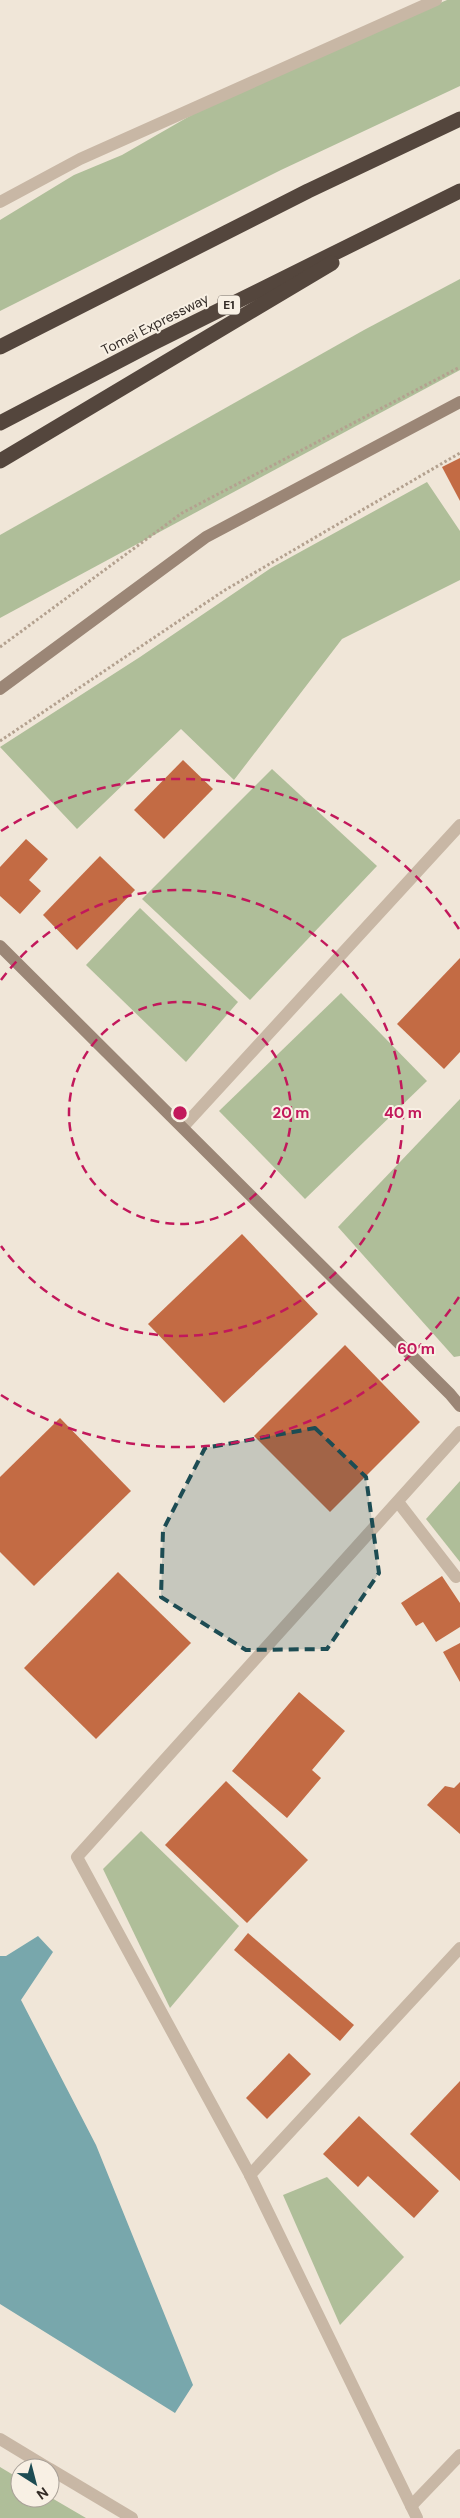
<svg xmlns="http://www.w3.org/2000/svg" width="460" height="2518" font-family="'DM Sans',sans-serif">
	<style>
		.green { fill: #afbe99 }
		.water { fill: #78a7ac }
		.building { fill: #c36b44 }
		.lines { fill: none; stroke-linecap: round; stroke-linejoin: round }
		.path { stroke: #b3a18f; stroke-width: 3; stroke-dasharray: 2.5 2.5; stroke-linecap: butt }
		.lane { stroke: #c8b7a5; stroke-width: 12 }
		.street { stroke: #c8b7a5; stroke-width: 12 }
		.secondary { stroke: #9b8676; stroke-width: 12 }
		.highway { stroke: #54463d; stroke-width: 15 }
		.marked { fill: #1d4c53; fill-opacity: 0.2; stroke: #1d4c53; stroke-width: 4; stroke-dasharray: 10 6; stroke-linejoin: round }
		.ring { fill: none; stroke: #c2185b; stroke-width: 2.5; stroke-dasharray: 9 6 }
		.labels { text-anchor: middle; dominant-baseline: central; stroke-width: 4; stroke-linejoin: round; paint-order: stroke }
		.shield { fill: #f8f0e4; stroke: #6e665f; stroke-width: 1 }
		.shield-label { font-size: 12px; font-weight: bold; fill: #332b26 }
		.street-label { font-size: 14px; fill: #332b26; stroke: #f8f0e4 }
		.centre { fill: #c2185b; stroke: #f8f0e4; stroke-width: 2.5 }
		.ring-label { font-size: 15px; text-anchor: middle; font-weight: bold; fill: #c2185b; stroke: #f8f0e4; stroke-width: 4; stroke-linejoin: round; paint-order: stroke }
	</style>
	<rect width="100%" height="100%" fill="#f0e6d8"/>
	<g class="green">
		<polygon points="447,0 460,0 460,86 281,170 0,311 0,220 74,175 122,155 235,90"/>
		<polygon points="460,279 460,370 0,618 0,535 364,330"/>
		<polygon points="427,482 460,531 460,580 342,639 234,780 181,729 77,829 0,747 140,657 271,568"/>
		<polygon points="272,769 377,866 250,1000 142,899"/>
		<polygon points="140,908 238,1002 186,1062 86,965"/>
		<polygon points="341,993 427,1081 305,1199 219,1111"/>
		<polygon points="460,1099 460,1356 454,1357 338,1227"/>
		<polygon points="460,1481 460,1562 426,1519"/>
		<polygon points="141,1831 239,1926 170,2008 103,1869"/>
		<polygon points="327,2177 404,2257 340,2325 283,2195"/>
		<polygon points="0,2467 20,2479 20,2498 50,2497 86,2518 0,2518"/>
	</g>
	<polygon class="water" points="38,1936 53,1952 21,2000 96,2145 193,2385 175,2413 0,2304 0,1956 6,1956"/>
	<g class="building">
		<polygon points="460,458 460,501 442,467"/>
		<polygon points="183,760 213,789 164,839 134,810"/>
		<polygon points="26,839 48,859 29,880 41,891 20,914 0,896 0,867"/>
		<polygon points="100,856 135,890 77,950 43,915"/>
		<polygon points="460,958 460,1052 444,1069 397,1024"/>
		<polygon points="242,1234 318,1314 224,1403 148,1324"/>
		<polygon points="345,1345 420,1422 330,1512 254,1436"/>
		<polygon points="60,1418 131,1491 34,1586 0,1552 0,1477"/>
		<polygon points="118,1572 191,1643 96,1739 24,1668"/>
		<polygon points="442,1576 460,1603 460,1627 436,1642 423,1622 416,1626 401,1603"/>
		<polygon points="460,1643 460,1682 443,1652"/>
		<polygon points="299,1692 345,1731 312,1770 321,1778 287,1818 232,1771"/>
		<polygon points="226,1781 308,1860 247,1923 165,1845"/>
		<polygon points="460,1782 460,1834 427,1805 445,1786 454,1788"/>
		<polygon points="248,1933 354,2025 340,2041 234,1950"/>
		<polygon points="289,2053 311,2074 267,2119 246,2098"/>
		<polygon points="460,2081 460,2181 410,2134"/>
		<polygon points="359,2116 439,2191 414,2218 368,2176 358,2187 323,2154"/>
	</g>
	<g class="lines">
		<g class="path">
			<polyline points="0,647 182,513 460,367"/>
			<polyline points="0,741 225,590 460,453"/>
		</g>
		<g class="lane">
			<polyline points="0,2439 48,2468"/>
			<polyline points="50,2469 132,2518"/>
		</g>
		<g class="street">
			<polyline points="0,202 80,159 436,0"/>
			<polyline points="183,1127 460,825"/>
			<polyline points="398,1502 456,1577"/>
			<polyline points="250,2175 460,1948"/>
			<polyline points="411,2506 460,2455"/>
			<polyline points="417,2518 250,2175 77,1857 460,1432"/>
		</g>
		<g class="secondary">
			<polyline points="0,689 206,537 460,402"/>
			<polyline points="0,946 450,1394 460,1406"/>
		</g>
		<g class="highway">
			<polyline points="0,347 308,191 460,119"/>
			<polyline points="0,423 153,343 460,191"/>
			<polyline points="0,461 332,263"/>
		</g>
	</g>
	<path class="marked" d="M 315,1428 L 366,1477 L 379,1573 L 327,1649 L 246,1650 L 161,1597 L 163,1530 L 205,1448 Z"/>
	<g class="ring">
		<circle cx="180" cy="1113" r="111"/>
		<path d="M1 980A223 223 0 1 1 1 1246"/>
		<path d="M459 1297A334 334 0 0 1 1 1395M1 831A334 334 0 0 1 459 929"/>
	</g>
	<g class="labels">
		<rect class="shield" x="218" y="295.5" width="22" height="19" rx="4"/>
		<g class="shield-label">
			<text x="229" y="305">E1</text>
		</g>
		<g class="street-label">
			<text transform="translate(155 324) rotate(-27)">Tomei Expressway</text>
		</g>
	</g>
	<circle cx="180" cy="1113" r="8" class="centre"/>
	<g class="ring-label">
		<text x="291" y="1118">20 m</text>
		<text x="403" y="1118">40 m</text>
		<text x="416" y="1354">60 m</text>
	</g>
	<g transform="translate(35 2483) rotate(144)"><circle r="24" fill="#f8f0e4" stroke="#a9a198"/>
	<path d="M0-4L9 19L0 12L-9 19Z" fill="#1d4c53"/>
	<text y="-8" font-size="14" font-weight="bold" text-anchor="middle" fill="#332b26">N</text>
	</g>
</svg>
